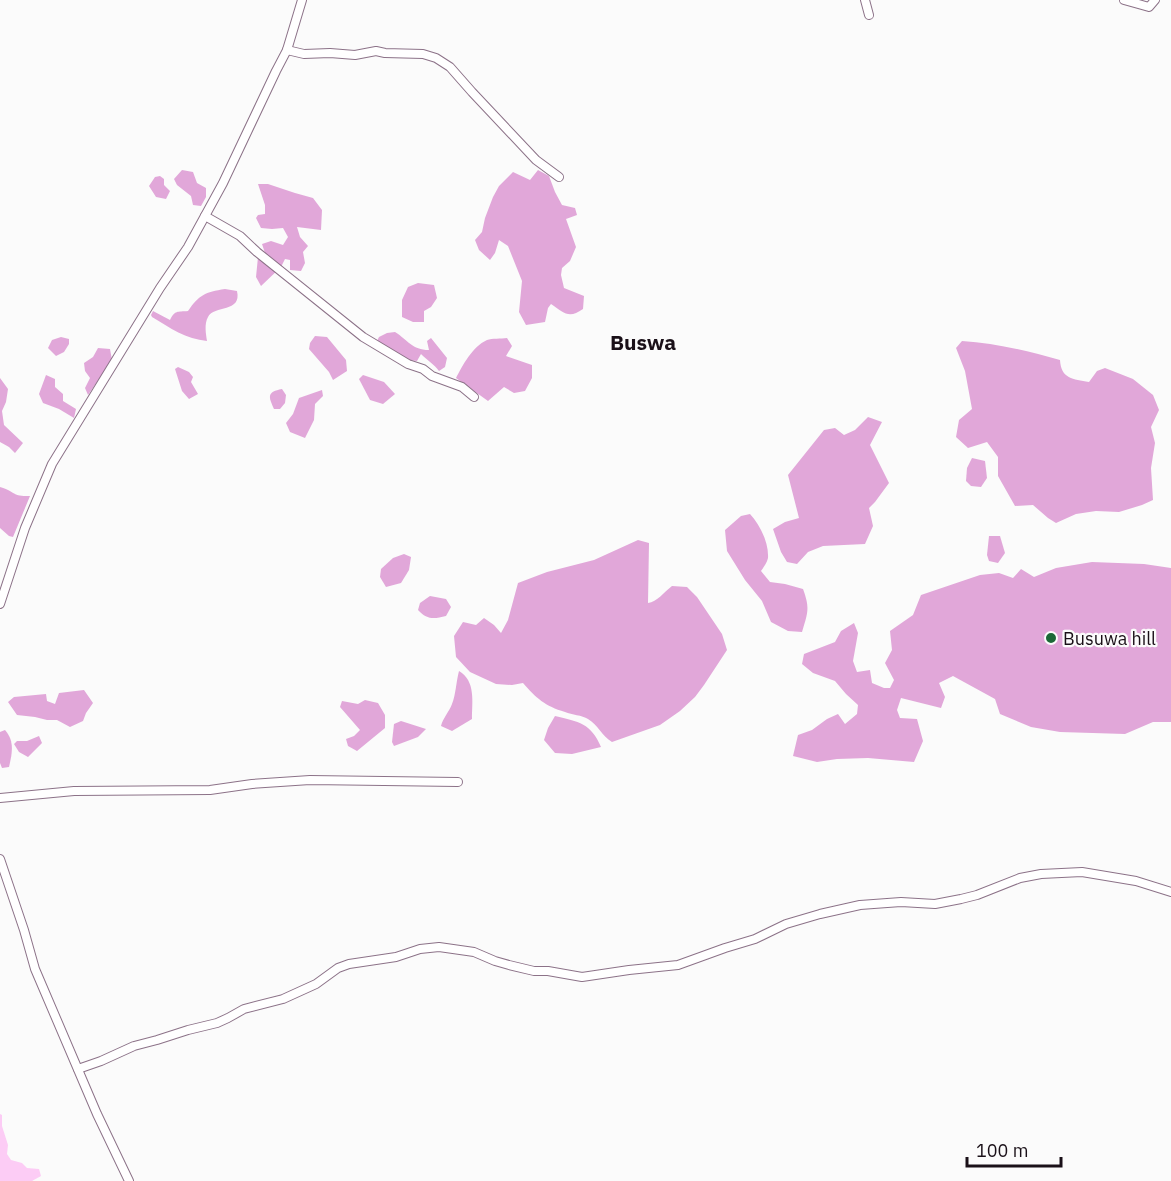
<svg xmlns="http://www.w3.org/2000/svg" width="1171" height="1181" font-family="'IBM Plex Sans',sans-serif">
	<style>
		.green { fill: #fcccf5 }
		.forest { fill: #e1a7d9 }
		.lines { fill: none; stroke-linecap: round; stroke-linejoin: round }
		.street-casing { stroke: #8c7288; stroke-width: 10 }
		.street { stroke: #fff; stroke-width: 8 }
		.poi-dot { fill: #1b6837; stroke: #fbfbfb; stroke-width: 2 }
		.labels { text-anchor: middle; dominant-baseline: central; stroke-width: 4.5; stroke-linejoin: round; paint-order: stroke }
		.poi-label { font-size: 18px; fill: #1a1018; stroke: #fbfbfb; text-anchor: start }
		.quarter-label { font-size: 21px; font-weight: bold; fill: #1a1018; stroke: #fbfbfb }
	</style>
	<rect width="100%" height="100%" fill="#fbfbfb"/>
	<polygon class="green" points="0,1114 2,1115 2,1126 8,1145 7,1154 11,1160 22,1163 27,1168 39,1169 41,1176 32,1181 0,1181"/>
	<g class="forest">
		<polygon points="182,170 193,172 197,183 206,188 206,197 201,206 193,205 191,196 177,185 174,179"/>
		<path d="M 538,170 L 549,176 L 555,192 L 562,205 L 575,208 L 577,215 L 566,219 L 576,247 L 570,261 L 562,268 L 561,275 L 564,288 L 584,296 L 583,309 C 569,319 564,313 551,304 L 548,308 L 545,322 L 526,325 L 519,312 L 522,281 L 508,246 L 499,240 L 495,253 L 490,260 L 479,250 L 475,240 L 482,232 L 485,218 L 493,197 L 499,186 L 513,172 L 530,180 Z"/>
		<polygon points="160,176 164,179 164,185 170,191 166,199 156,197 149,186 155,177"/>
		<polygon points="258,184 268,184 295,193 313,198 322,210 321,230 297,227 300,237 308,246 303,252 305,263 301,271 290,270 290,260 285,259 281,267 261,286 256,277 258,257 266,256 262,244 271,241 283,245 288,237 283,228 272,229 261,228 256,218 258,215 265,214 265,205"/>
		<polygon points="418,283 434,285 437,298 431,307 424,311 424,322 413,322 402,317 402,300 408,287"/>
		<path d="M 225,289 L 237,291 C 242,313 214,305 208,317 C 204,324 206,334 207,341 C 186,339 170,328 152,317 L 151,315 L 153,311 L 170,320 C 175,310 177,312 188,311 C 199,295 205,292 225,289 Z"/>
		<path d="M 395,332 C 408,340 412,350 429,350 L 427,341 L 431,338 L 447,358 L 445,367 L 439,371 C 434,364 427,360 421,354 L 417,361 L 408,360 L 377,341 L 379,337 L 387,333 Z"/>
		<polygon points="315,336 327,337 346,360 347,371 333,380 329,372 309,349 310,343"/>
		<polygon points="61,337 69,339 69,344 64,352 56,356 48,348 52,340"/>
		<path d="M 507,338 L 512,346 L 506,356 L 532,365 L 532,378 L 525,391 L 514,393 L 504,387 L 488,401 L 456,378 C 463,365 472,347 487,340 C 492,338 501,339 507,338 Z"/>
		<path d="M 962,341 C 995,343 1028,351 1060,360 C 1061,379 1073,379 1089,382 L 1097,371 L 1105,368 L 1133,379 L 1153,395 L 1159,410 L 1151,427 L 1155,443 L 1151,468 L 1153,500 L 1142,505 L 1119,512 L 1096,511 L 1076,514 L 1056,523 L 1048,518 L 1033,505 L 1015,506 L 998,476 L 998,457 L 987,442 L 968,448 L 956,437 L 959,420 L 972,409 L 965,371 L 956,348 Z"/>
		<polygon points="98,348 110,349 112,360 88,395 85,388 90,378 85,371 84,363 93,357"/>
		<polygon points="178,367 189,372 193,377 191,382 198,394 189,399 182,391 175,369"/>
		<polygon points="46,375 55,379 55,387 63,394 63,401 76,409 74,418 59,409 43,403 39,394"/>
		<polygon points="363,375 384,382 395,394 383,404 370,400 359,379"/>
		<polygon points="0,378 8,389 6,402 2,411 4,425 23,443 15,453 9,447 0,442"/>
		<path d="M 282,389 L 286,395 L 285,403 L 280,409 L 274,409 C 268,396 267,392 282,389 Z"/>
		<polygon points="322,390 323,396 315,404 314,420 305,438 290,432 286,423 293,414 299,398"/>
		<polygon points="868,417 882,422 870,445 889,483 875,502 869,508 873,526 865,544 823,546 808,552 797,564 787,562 781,552 773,529 785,522 799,518 788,475 824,430 835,428 844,435 855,430"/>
		<polygon points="972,458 985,461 987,478 981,487 971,486 966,481 967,468"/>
		<path d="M 0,487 C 15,491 12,497 30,496 L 13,537 L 9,536 L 0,528 Z"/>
		<path d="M 750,514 C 760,525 769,543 768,558 C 767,563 763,568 761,571 L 770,582 L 785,584 L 803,589 C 810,608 808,612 802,632 L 788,631 L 771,622 L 762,601 L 745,580 L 727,551 L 725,530 L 741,516 Z"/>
		<polygon points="989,536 1000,536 1005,553 998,563 989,561 987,555"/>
		<path d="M 638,540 L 649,543 L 648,603 C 657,602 664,592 672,586 L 687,587 L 697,597 L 722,634 L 727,650 L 704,685 L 695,697 L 680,711 L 660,725 L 612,742 C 602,736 598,725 588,719 C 582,715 572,715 565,712 C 545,706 536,698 523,683 L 512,685 L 496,684 L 470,672 L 456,657 L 454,636 L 463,622 L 476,625 L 484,618 L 494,625 L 501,633 L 508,620 L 518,583 L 547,572 L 594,560 Z"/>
		<polygon points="404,554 411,557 409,570 401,583 386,587 380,577 381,569 393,558"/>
		<polygon points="1092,562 1144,564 1171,568 1171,722 1153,722 1125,734 1060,732 1031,727 1000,714 995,699 953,676 939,683 945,697 941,708 901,698 897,710 900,718 917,719 923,741 914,762 868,758 837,759 817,762 793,756 798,735 812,730 827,719 838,714 845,724 857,714 858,705 846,694 835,681 813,673 802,664 804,654 835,642 841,631 854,623 858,633 853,661 857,672 870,670 872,683 884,688 890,688 894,680 885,663 892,650 890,631 913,615 921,595 980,575 999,573 1013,578 1021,569 1034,577 1056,568"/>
		<path d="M 430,596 L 446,599 L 451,607 L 446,616 C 434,619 427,620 418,610 L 420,603 Z"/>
		<path d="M 459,671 C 476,681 472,702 472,719 L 452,731 L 441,726 C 443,718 449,712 452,704 C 456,694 456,682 459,671 Z"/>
		<polygon points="84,690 93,703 86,713 83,721 70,727 57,720 47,720 35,717 17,715 8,702 14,697 46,694 47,701 55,704 59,693"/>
		<polygon points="365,700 378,703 385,715 385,728 357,751 348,746 346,739 354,736 360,730 340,707 342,701 358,704"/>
		<path d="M 555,716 C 579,722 591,723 601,747 L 572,754 L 555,753 L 544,740 L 548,728 Z"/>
		<polygon points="401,721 426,729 418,737 394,746 392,742 394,724"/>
		<path d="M 5,730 C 15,741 12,754 9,767 L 2,768 L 0,763 L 0,732 Z"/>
		<polygon points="39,736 42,743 28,757 19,752 14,744 17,741 27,741"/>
	</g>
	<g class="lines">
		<g class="street-casing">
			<g id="street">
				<polyline points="865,0 869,15"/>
				<polyline points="1124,0 1149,7 1155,0"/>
				<polyline points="287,50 304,54 330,53 355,55 376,51 385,53 423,54 436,58 450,67 472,92 536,160 559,177"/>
				<polyline points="205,216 240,236 257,252 363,337 408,364 423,369 432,376 462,387 474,397"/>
				<polyline points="0,604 25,528 52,464 160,288 188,247 223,183 276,71 287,50 302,0"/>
				<polyline points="0,798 74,791 210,790 252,784 310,780 458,782"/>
				<polyline points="0,859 24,930 35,969 97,1114 129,1181"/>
				<polyline points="78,1069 101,1061 134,1046 157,1040 188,1030 217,1023 228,1018 244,1009 283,999 316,984 338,968 349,964 396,957 420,949 439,947 474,952 495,961 509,965 534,971 548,971 582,977 629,970 678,965 725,948 755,939 786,924 820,914 860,905 901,902 935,904 961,899 977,895 1020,878 1041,874 1082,872 1136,881 1171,892"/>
			</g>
		</g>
		<use href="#street" class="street"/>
	</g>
	<circle class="poi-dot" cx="1051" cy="638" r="6"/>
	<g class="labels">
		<g class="poi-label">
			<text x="1063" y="638">Busuwa hill</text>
		</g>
		<g class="quarter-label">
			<text x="643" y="342">Buswa</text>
		</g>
	</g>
	<path d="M967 1157v9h94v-9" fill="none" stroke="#1a1018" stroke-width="3"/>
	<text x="976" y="1157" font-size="18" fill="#1a1018" stroke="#fbfbfb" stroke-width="4.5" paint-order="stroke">100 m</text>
</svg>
